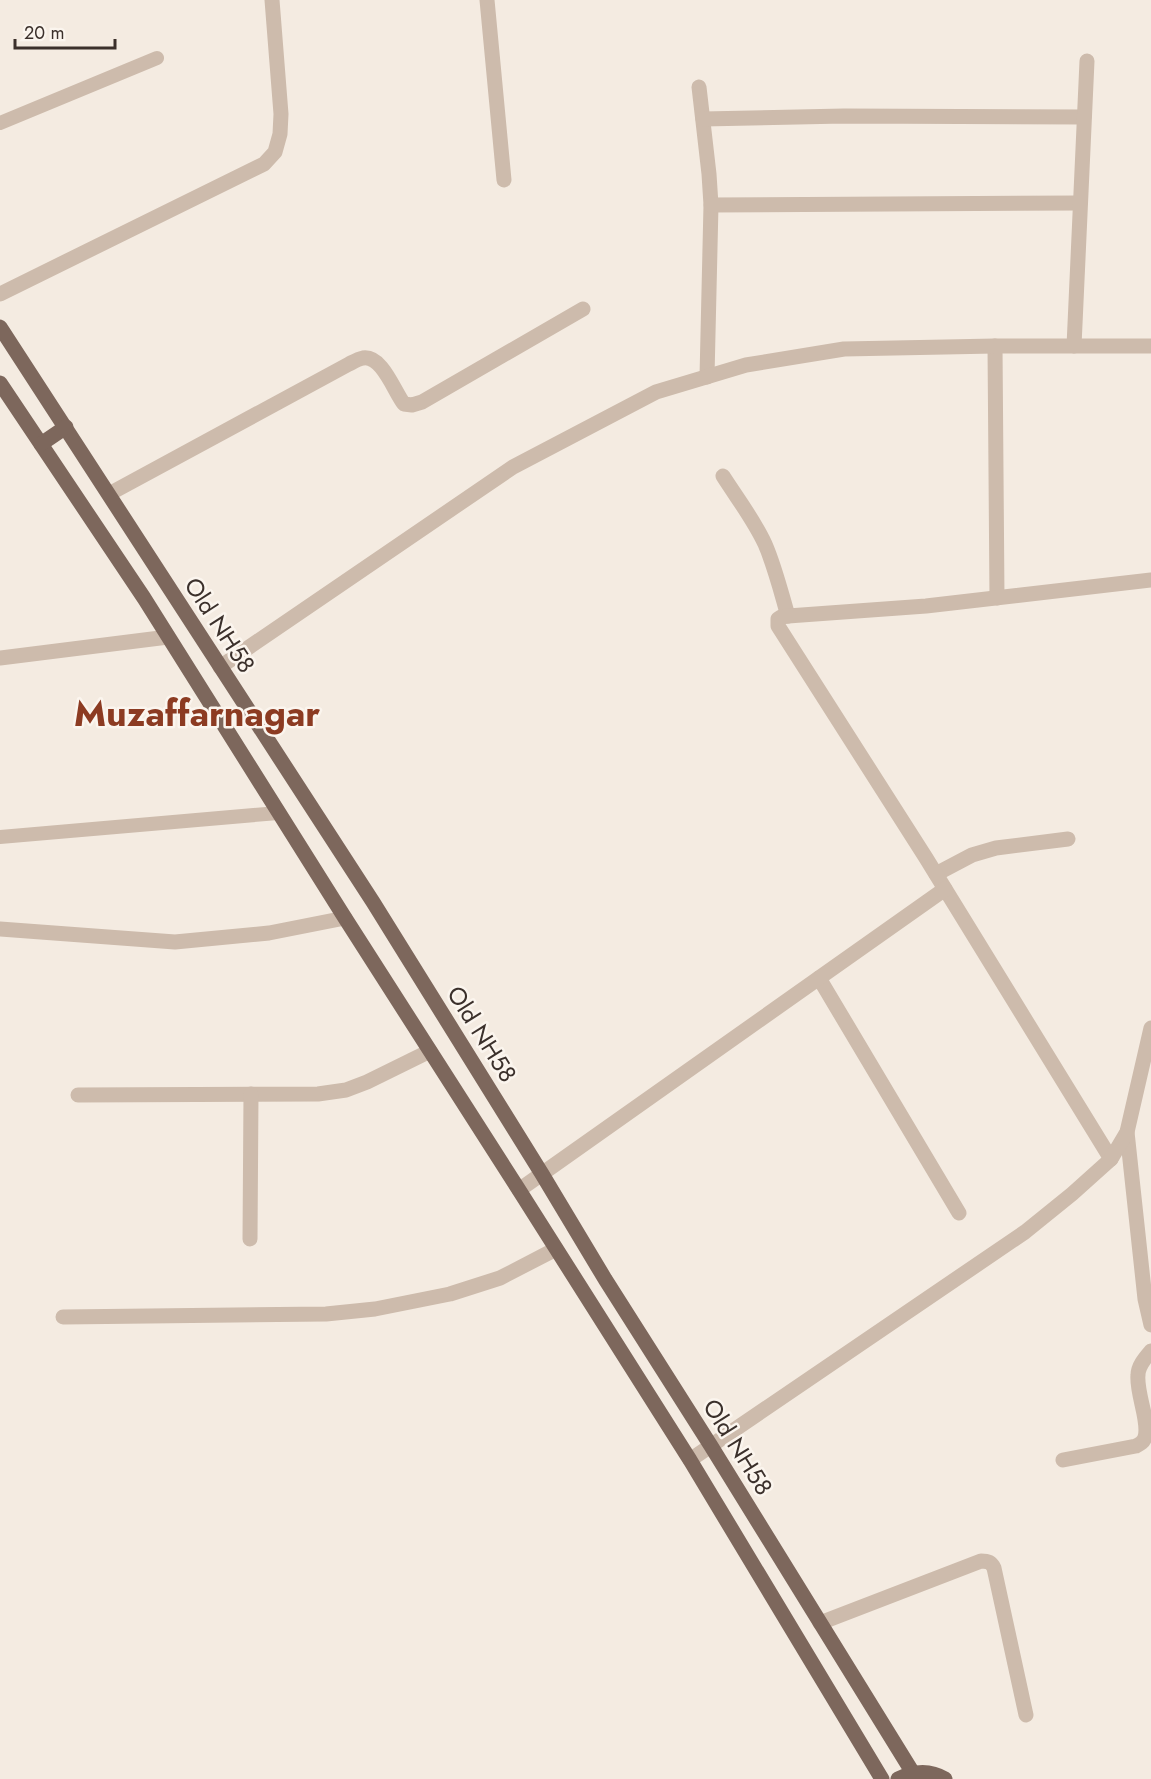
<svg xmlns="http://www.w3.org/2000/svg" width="1151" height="1779" font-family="Jost,sans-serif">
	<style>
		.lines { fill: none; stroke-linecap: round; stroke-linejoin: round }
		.service { stroke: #cdbbac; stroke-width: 14 }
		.minor { stroke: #cdbbac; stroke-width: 15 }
		.primary { stroke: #7d675c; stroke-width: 15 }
		.labels { text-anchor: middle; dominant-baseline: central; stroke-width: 5; stroke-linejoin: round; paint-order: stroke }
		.street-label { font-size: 24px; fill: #3b302b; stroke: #fbf5ee }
		.town-label { font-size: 36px; font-weight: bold; fill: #8c3b22; stroke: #fbf5ee }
	</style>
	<rect width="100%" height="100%" fill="#f4ebe1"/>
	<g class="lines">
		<g class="service">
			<polyline points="0,123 157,58"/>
			<polyline points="0,837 278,813"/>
		</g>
		<g class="minor">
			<polyline points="487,0 504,180"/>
			<polyline points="699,87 709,174 711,205 707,377"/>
			<polyline points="703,119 844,116 1084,117"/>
			<polyline points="711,205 1080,203"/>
			<polyline points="0,294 264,164 275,152 280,134 281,114 272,0"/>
			<polyline points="995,346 997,598"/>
			<polyline points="1074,346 1087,61"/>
			<path d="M 723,476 C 737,498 754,520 765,544 C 775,567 781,592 788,616"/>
			<path d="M 109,494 L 349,364 C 353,362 358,359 363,358 C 382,355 394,391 404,404 L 412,405 L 422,402 L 583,309"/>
			<polyline points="0,658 168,637"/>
			<polyline points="220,667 513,467 656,392 746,365 844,349 995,346 1151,346"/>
			<polyline points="936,874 972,855 996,848 1068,839"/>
			<polyline points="0,929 175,942 269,933 345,918"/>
			<polyline points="819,978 959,1213"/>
			<polyline points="78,1095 318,1094 346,1090 367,1082 430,1051"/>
			<polyline points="1127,1132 1145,1299 1151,1325"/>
			<polyline points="1111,1159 926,858 778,626 778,619 781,617 788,616 926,606 1151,580"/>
			<polyline points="519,1190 945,889"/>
			<polyline points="250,1239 251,1094"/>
			<polyline points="63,1317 326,1314 375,1309 450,1294 500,1278 556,1249"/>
			<polyline points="690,1460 1025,1232 1072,1194 1111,1159 1127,1132 1151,1028"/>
			<path d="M 1063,1460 L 1136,1446 C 1140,1444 1144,1442 1145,1437 C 1150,1422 1136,1393 1138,1375 C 1138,1366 1145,1358 1151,1351"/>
			<path d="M 820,1623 L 981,1561 C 988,1561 991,1562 994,1568 L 1026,1715"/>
		</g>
		<g class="primary">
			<polyline points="0,327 373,902 542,1174 605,1279 711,1446 913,1773"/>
			<polyline points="0,383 144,598 345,918 519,1190 690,1460 882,1779"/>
			<polyline points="41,444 66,427"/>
			<path d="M 898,1779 C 914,1771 930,1770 945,1779"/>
		</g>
	</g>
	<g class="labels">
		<g class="street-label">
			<text transform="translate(220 625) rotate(57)">Old NH58</text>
			<text transform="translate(482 1034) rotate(58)">Old NH58</text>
			<text transform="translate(738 1447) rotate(58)">Old NH58</text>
		</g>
		<g class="town-label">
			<text x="197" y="713">Muzaffarnagar</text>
		</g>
	</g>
	<path d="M15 39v9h100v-9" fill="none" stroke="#3b302b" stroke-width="3"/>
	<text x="24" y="39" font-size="18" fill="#3b302b" stroke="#fbf5ee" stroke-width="4.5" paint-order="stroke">20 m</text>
</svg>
